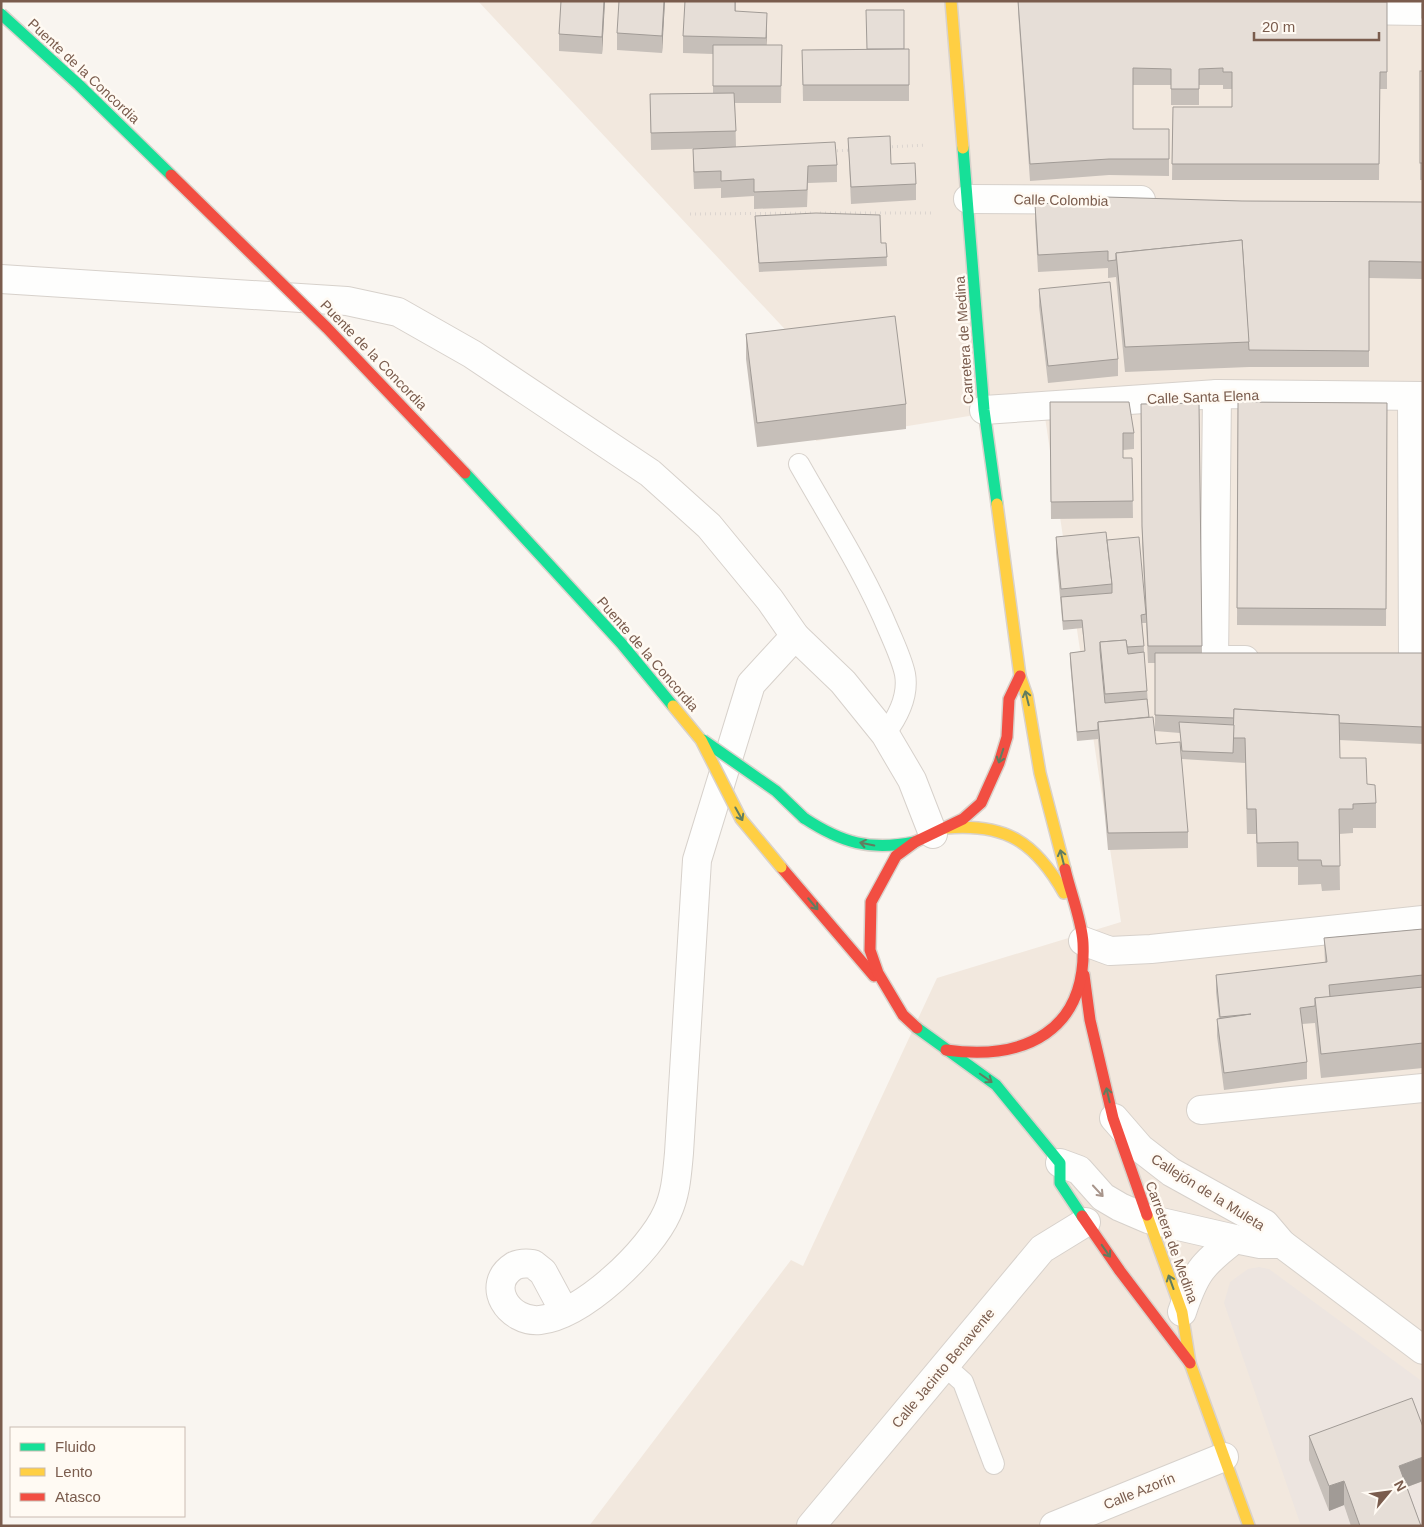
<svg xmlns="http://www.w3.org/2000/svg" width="1424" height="1527" font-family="Arial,sans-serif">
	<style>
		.residential { fill: #f2e8de }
		.industrial { fill: #ede5e0 }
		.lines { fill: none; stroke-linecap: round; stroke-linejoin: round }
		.lane-casing { stroke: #d7d1cb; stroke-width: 22 }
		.street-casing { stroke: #d7d1cb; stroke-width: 30 }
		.fast-casing { stroke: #d9d2cb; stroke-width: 14 }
		.slow-casing { stroke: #d9d2cb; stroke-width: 14 }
		.jam-casing { stroke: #d9d2cb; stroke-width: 14 }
		.path { stroke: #dcd5d0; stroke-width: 3; stroke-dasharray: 1 4; stroke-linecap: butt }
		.lane { stroke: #fefefd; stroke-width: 20 }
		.street { stroke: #fefefd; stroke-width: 28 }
		.fast { stroke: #16e098; stroke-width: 11 }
		.slow { stroke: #ffcf43; stroke-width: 11 }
		.jam { stroke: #f24e42; stroke-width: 11 }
		.fast-bridge-casing { stroke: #d9d2cb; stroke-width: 14; stroke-linecap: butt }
		.slow-bridge-casing { stroke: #d9d2cb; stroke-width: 14; stroke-linecap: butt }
		.jam-bridge-casing { stroke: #d9d2cb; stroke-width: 14; stroke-linecap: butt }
		.fast-bridge { stroke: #16e098; stroke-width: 11 }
		.slow-bridge { stroke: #ffcf43; stroke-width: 11 }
		.jam-bridge { stroke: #f24e42; stroke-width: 11 }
		.wall { fill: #c6bfb9 }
		.shaded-wall { fill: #a19b96 }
		.building { fill: #e6ded7; stroke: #a19b96 }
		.oneway { stroke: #617d60 }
		.oneway2 { stroke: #a8958b }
		.labels { text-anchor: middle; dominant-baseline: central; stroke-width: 5; stroke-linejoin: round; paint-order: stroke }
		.street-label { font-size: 14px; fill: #7a5c4d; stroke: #fffaf3 }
	</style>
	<rect width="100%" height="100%" fill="#f9f5f0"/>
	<polygon class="residential" points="478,1 1423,1 1423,1526 589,1526 791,1260 803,1266 937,978 1121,922 1043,404 816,441 808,354"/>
	<polygon class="industrial" points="1259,1267 1269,1269 1423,1382 1423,1526 1301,1526 1224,1303 1230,1282 1248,1269"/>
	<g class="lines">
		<g class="lane-casing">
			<g id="lane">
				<path d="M 799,464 C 830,519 865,573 889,631 C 895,645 902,660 905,674 C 909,697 898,717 885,734"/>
				<polyline points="945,1366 963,1382 994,1464"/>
			</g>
		</g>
		<g class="street-casing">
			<g id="street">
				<polyline points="1349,10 1423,11"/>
				<polyline points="968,199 1141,200"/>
				<polyline points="1,279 347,301 398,312 472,354 650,473 709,526 770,600 795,636 843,682 885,734 912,780 933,834"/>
				<polyline points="1217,394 1214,660 1245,660"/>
				<polyline points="1412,396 1413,659"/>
				<polyline points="984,410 1217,394 1423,396"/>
				<polyline points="1083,941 1110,951 1151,949 1423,920"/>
				<polyline points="1201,1110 1423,1088"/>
				<polyline points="1114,1118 1140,1148 1171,1172 1265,1224 1282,1244 1423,1350"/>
				<polyline points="1060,1163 1079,1170 1103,1197 1120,1207 1148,1219 1235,1239 1260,1244 1282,1244"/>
				<path d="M 564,1311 L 543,1272 L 533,1264 C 526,1263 520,1263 514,1266 C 484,1285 509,1323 540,1320 C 583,1315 650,1251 667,1213 C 676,1194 677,1174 679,1153 L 697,860 L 751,684 L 795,636"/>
				<path d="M 1182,1312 C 1195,1273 1202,1264 1235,1239"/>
				<polyline points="811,1526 1042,1249 1086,1222"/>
				<polyline points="1054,1526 1224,1457"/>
			</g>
		</g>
		<g class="fast-casing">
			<g id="fast">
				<polyline points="963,148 984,410 997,504"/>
				<path d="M 804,818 C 842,843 870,851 915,842"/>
				<polyline points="917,1028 996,1085 1060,1163 1060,1183 1082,1216"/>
			</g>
		</g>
		<g class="slow-casing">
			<g id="slow">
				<polyline points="951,1 963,148"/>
				<polyline points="997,504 1020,676 1027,696 1040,773 1065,869"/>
				<path d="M 946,828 C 1006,823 1035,842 1064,893"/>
				<polyline points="1147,1215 1182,1312 1190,1363 1249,1526"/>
			</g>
		</g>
		<g class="jam-casing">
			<g id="jam">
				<polyline points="781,867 874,976"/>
				<polyline points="1084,975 1090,1020 1113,1118 1147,1215"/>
				<polyline points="917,1028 903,1015 878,973 870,950 871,902 896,856 915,842 963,819 981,803 999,763 1007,737 1009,699 1020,676"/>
				<path d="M 946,1050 C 1025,1061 1087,1031 1083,943 C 1082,921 1070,891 1065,869"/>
				<polyline points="1082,1216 1120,1271 1190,1363"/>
			</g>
		</g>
		<g class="path">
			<polyline points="887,147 926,145"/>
			<polyline points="832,151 851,150"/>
			<polyline points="820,213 932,213"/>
			<polyline points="690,214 814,213"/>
		</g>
		<use href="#lane" class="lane"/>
		<use href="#street" class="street"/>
		<use href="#fast" class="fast"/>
		<use href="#slow" class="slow"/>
		<use href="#jam" class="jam"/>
		<g class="fast-bridge-casing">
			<g id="fast-bridge">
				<polyline points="1,14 79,85 171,175"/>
				<polyline points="465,473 621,643 673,706"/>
				<polyline points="703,740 776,791 804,818"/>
			</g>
		</g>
		<g class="slow-bridge-casing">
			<polyline id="slow-bridge" points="673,706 701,740 741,819 781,867"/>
		</g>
		<g class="jam-bridge-casing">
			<polyline id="jam-bridge" points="171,175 327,328 465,473"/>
		</g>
		<use href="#fast-bridge" class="fast-bridge"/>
		<use href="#slow-bridge" class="slow-bridge"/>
		<use href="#jam-bridge" class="jam-bridge"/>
	</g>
	<g class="wall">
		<polygon points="605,1 602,54 559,51 559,34"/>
		<polygon points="665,1 662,53 617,50 617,33"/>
		<polygon points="685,1 736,1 736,11 767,30 766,45 782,45 781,103 735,103 736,147 837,165 837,182 808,183 807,207 754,209 754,196 721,198 721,188 694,189 693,166 693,149 722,148 651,150 650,94 713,93 713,54 683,53 683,36"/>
		<polygon points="1018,1 1387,2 1387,89 1380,89 1379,180 1172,180 1173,107 1232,107 1232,89 1223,89 1223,85 1199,85 1199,105 1171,105 1171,85 1133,85 1133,129 1169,129 1169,176 1109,175 1030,181 1018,11"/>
		<rect x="1422" y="4" width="1" height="31"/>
		<polygon points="909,49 909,101 803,101 802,50"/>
		<rect x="1420" y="71" width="3" height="109"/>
		<polygon points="848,138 891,164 916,184 916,200 851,204"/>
		<polygon points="1242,201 1423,202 1423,279 1369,278 1369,367 1249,367 1125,372 1116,277 1108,278 1108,268 1038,272 1035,221 1035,204"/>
		<polygon points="755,216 881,243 886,243 887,266 759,272"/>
		<polygon points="1039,289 1118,359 1118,376 1048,383 1039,306"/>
		<polygon points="746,334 906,404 906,429 757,447 746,359"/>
		<polygon points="1050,402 1134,433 1134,449 1123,450 1123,458 1132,458 1133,518 1051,519"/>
		<polygon points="1238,402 1387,403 1386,626 1237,625"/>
		<polygon points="1199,403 1202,653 1423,653 1423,744 1339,740 1340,758 1367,784 1376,803 1376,828 1353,828 1353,833 1339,834 1340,890 1322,891 1321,884 1298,885 1298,867 1257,867 1256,834 1247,834 1245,763 1182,759 1180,733 1155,731 1155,663 1148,663 1142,542 1141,404"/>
		<polygon points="1056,537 1107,540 1146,614 1146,623 1142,623 1149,717 1156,744 1188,832 1188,848 1108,850 1098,739 1077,741 1070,662 1070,653 1085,651 1082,628 1063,630 1056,553"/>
		<polygon points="1423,929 1423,1068 1321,1078 1315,1023 1302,1024 1307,1062 1307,1079 1224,1090 1217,1036 1217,1019 1219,1019 1216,992 1216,975 1325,963 1324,938"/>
		<polygon points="1309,1436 1423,1481 1407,1487 1421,1526 1351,1526 1344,1505 1329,1511 1309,1460"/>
	</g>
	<g class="shaded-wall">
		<polygon points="604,1 605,1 602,54 602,37"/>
		<polygon points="664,1 665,1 662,53 662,36"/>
		<polygon points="767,13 767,30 766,55 766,38"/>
		<polygon points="1423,1457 1423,1481 1399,1490 1399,1466"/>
		<polygon points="1344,1481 1344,1505 1329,1511 1329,1486"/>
	</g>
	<g class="building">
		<polygon points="561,1 604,1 602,37 559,34"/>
		<polygon points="619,1 664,1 662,36 617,33"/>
		<polygon points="685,1 735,1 735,11 767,13 766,38 683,36"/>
		<polygon points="1018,1 1387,2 1387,72 1380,72 1379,164 1172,164 1173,107 1232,107 1232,72 1223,72 1223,68 1199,69 1199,89 1171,89 1171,69 1133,68 1133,129 1169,129 1169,159 1109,159 1030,164"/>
		<rect x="1422" y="4" width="1" height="14"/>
		<polygon points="866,10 904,10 904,49 867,49"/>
		<polygon points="713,45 782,45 781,86 713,86"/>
		<polygon points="909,49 909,85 803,85 802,50"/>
		<rect x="1420" y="71" width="3" height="92"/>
		<polygon points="734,93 736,131 651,133 650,94"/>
		<polygon points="890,136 891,164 915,163 916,184 851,187 848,138"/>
		<polygon points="835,142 837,165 808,166 807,190 754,192 754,179 721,181 721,171 694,172 693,149"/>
		<polygon points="1105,197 1242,201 1423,202 1423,262 1369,261 1369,351 1249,350 1242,240 1116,253 1116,260 1108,261 1108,251 1038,255 1035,204 1105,201"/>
		<polygon points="816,213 880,215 881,243 886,243 887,257 759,263 755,216"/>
		<polygon points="1242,240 1249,342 1125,347 1116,253"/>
		<polygon points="1110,282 1118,359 1048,366 1039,289"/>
		<polygon points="895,316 906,404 757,423 746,334"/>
		<polygon points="1050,402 1129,402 1134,433 1123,433 1123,458 1132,458 1133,501 1051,502"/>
		<polygon points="1238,402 1387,403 1386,609 1237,608"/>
		<polygon points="1199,403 1202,646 1148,646 1142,526 1141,404"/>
		<polygon points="1106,532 1112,584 1061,589 1056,537"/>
		<polygon points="1139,537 1146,614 1141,615 1144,646 1127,647 1126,640 1100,642 1100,650 1105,703 1147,699 1149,717 1098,722 1098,730 1077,732 1070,653 1085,651 1082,620 1063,621 1061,597 1112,593 1112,584 1107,540"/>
		<polygon points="1126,640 1128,654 1144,652 1147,691 1105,694 1100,642"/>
		<polygon points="1155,653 1423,653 1423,727 1339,723 1339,715 1234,709 1234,718 1155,715"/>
		<polygon points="1234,709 1339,715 1340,758 1366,758 1367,784 1375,785 1376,803 1353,804 1353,809 1339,809 1340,866 1322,866 1321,860 1298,860 1298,842 1257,843 1256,809 1247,809 1245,738 1233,738"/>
		<polygon points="1153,717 1156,744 1180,742 1188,832 1108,833 1098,722"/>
		<polygon points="1179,722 1234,725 1233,753 1182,751"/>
		<polygon points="1423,929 1423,975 1329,985 1330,997 1315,998 1315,1006 1300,1008 1307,1062 1224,1073 1217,1019 1251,1014 1220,1017 1216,975 1327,962 1324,938"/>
		<polygon points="1423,987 1423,1043 1321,1054 1315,998"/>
		<polygon points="1412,1398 1423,1427 1423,1457 1399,1466 1421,1526 1360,1526 1344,1481 1329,1486 1309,1436"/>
	</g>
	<defs><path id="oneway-shaft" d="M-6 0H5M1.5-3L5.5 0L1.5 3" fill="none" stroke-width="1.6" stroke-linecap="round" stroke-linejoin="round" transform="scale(1.25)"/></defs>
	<g class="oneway">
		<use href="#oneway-shaft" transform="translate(1027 698) rotate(-104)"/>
		<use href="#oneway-shaft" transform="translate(1001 756) rotate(108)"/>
		<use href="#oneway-shaft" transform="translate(739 814) rotate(61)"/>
		<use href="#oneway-shaft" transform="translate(867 844) rotate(-168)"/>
		<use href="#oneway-shaft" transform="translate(1062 857) rotate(-104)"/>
		<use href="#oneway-shaft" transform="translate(813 904) rotate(50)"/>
		<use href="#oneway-shaft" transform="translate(986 1078) rotate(35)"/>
		<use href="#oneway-shaft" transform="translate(1108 1095) rotate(-103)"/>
		<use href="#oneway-shaft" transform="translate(1106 1251) rotate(55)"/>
		<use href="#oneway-shaft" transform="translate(1171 1282) rotate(-110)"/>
	</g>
	<use class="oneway2" href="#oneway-shaft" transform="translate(1098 1191) rotate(47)"/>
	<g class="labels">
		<g class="street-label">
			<text transform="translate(84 71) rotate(43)">Puente de la Concordia</text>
			<text transform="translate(1061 200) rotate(1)">Calle Colombia</text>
			<text transform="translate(964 340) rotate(-94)">Carretera de Medina</text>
			<text transform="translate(374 355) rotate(46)">Puente de la Concordia</text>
			<text transform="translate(1203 397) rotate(-2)">Calle Santa Elena</text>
			<text transform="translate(648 654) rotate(49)">Puente de la Concordia</text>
			<text transform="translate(1208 1192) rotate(32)">Callejón de la Muleta</text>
			<text transform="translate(1172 1242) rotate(70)">Carretera de Medina</text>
			<text transform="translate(943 1368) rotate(-50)">Calle Jacinto Benavente</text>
			<text transform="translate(1139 1491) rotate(-22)">Calle Azorín</text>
		</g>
	</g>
	<rect width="1424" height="1527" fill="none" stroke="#7a5c4d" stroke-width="5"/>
	<rect x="10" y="1427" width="175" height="90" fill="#fffaf3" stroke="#cabbb1"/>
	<rect x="20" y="1443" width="25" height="8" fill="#16e098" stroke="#cabbb1"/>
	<text x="55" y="1452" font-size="15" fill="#7a5c4d">Fluido</text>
	<rect x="20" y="1468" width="25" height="8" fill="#ffcf43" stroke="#cabbb1"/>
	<text x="55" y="1477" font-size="15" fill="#7a5c4d">Lento</text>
	<rect x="20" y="1493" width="25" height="8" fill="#f24e42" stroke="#cabbb1"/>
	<text x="55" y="1502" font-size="15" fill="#7a5c4d">Atasco</text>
	<g transform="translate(1389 1492) rotate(61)" stroke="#fffaf3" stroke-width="4" paint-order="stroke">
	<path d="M0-4L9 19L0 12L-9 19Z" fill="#7a5c4d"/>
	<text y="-8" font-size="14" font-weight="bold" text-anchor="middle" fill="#7a5c4d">N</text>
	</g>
	<path d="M1254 32v8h125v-8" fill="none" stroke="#7a5c4d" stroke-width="2.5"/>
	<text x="1262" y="32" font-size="15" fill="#7a5c4d" stroke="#fffaf3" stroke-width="4" paint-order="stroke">20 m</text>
</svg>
